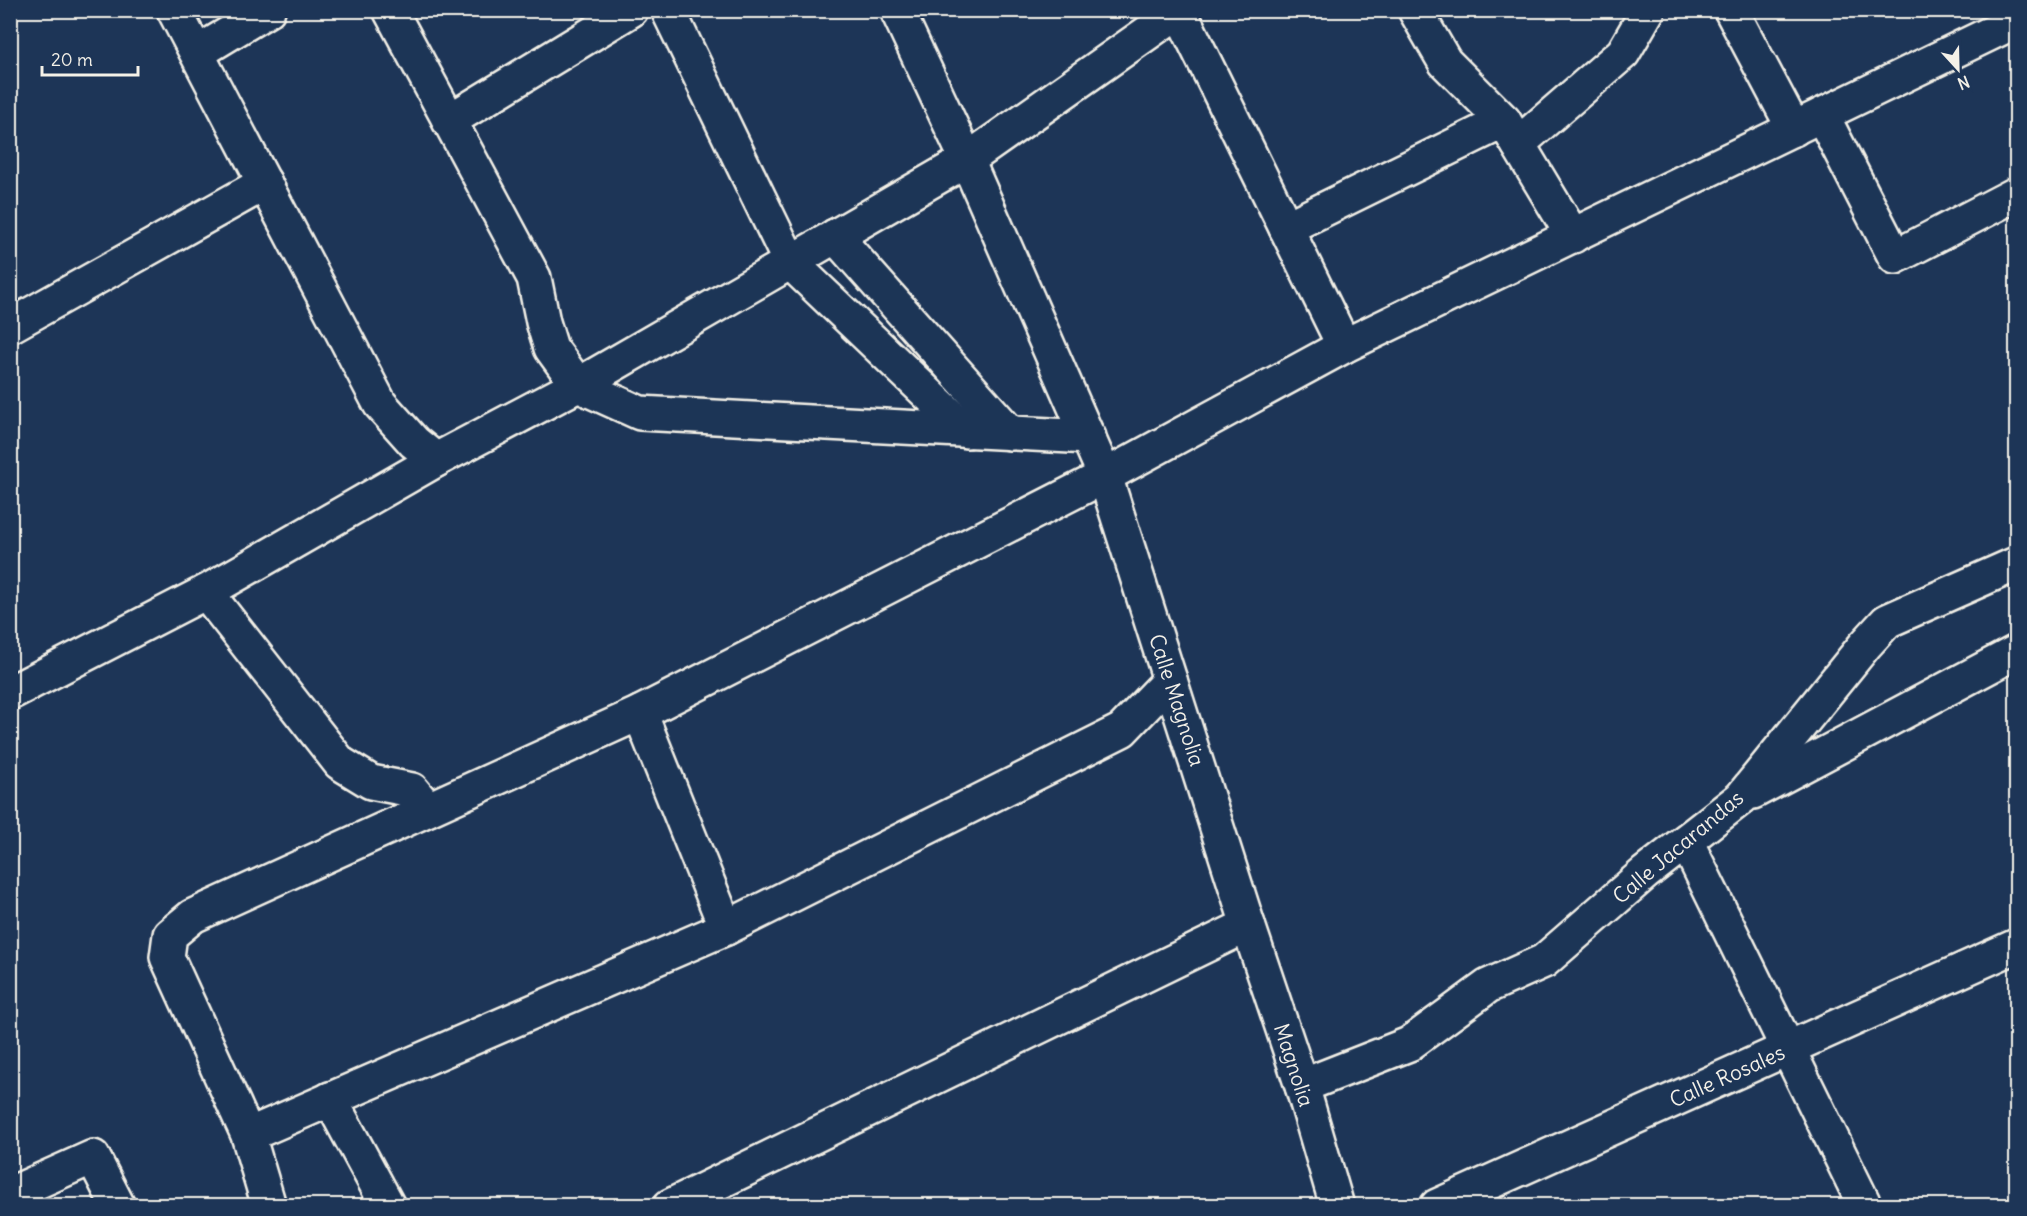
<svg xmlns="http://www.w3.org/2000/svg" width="2027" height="1216" font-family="Delius,sans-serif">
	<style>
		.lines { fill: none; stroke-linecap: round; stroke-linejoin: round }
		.minor-casing { stroke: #f4f1e8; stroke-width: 38 }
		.minor { stroke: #1d3557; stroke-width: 33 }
		.labels { text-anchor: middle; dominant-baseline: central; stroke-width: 5; stroke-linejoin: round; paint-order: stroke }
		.street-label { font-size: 21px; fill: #f4f1e8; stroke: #1d3557 }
	</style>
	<rect width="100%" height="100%" fill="#1d3557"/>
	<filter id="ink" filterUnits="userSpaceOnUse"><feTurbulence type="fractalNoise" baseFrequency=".0167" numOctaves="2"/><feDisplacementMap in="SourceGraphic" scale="12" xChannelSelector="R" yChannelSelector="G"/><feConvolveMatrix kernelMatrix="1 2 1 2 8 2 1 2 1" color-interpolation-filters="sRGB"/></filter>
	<g filter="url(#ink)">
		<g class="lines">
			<g class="minor-casing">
				<g id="minor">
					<polyline points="174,10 380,404 414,442 436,460"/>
					<polyline points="390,10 534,278 543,322 551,348 578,385 640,413 1089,437"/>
					<polyline points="668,10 790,262 967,431"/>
					<polyline points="897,10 967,160 1105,476 1248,925 1302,1086 1337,1206"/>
					<polyline points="1179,10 1344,346"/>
					<polyline points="1415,10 1445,62 1504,121 1573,236"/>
					<polyline points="1731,10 1794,129"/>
					<polyline points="197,53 268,10"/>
					<polyline points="1822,115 1895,257 2016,194"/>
					<polyline points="449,121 631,10"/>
					<polyline points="1518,144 1623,53 1648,10"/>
					<polyline points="1286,228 1504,121"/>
					<polyline points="835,236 1010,433"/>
					<polyline points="10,326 265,183"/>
					<polyline points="206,592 340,763 371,782 412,790 428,809"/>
					<polyline points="10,693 206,592 436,460 578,385 967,160 1180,10"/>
					<polyline points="640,713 726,928"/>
					<polyline points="1753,792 2016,652"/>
					<polyline points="1686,841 1865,1206"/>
					<polyline points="1302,1086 1409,1044 1488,986 1544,961 1645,873 1741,798 1865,645 1887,621 2016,564"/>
					<polyline points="330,1099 388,1206"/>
					<polyline points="248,1135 726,928 1122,730 1170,680"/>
					<polyline points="10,1194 93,1157 118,1206"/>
					<polyline points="269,1206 248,1135 167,957 170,935 193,916 640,713 1105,476 1344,346 2016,21"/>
					<polyline points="670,1206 1248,925"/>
					<polyline points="1437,1206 2016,946"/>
				</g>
			</g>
			<use href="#minor" class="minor"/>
		</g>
	</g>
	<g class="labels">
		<g class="street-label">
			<text transform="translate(1177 700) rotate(72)">Calle Magnolia</text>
			<text transform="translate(1678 847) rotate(-40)">Calle Jacarandas</text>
			<text transform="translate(1294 1065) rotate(72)">Magnolia</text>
			<text transform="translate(1727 1076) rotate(-24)">Calle Rosales</text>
		</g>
	</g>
	<rect width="2027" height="1216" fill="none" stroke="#1d3557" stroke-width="36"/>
	<rect x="18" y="18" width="1991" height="1180" fill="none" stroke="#f4f1e8" stroke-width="2" filter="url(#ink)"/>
	<g transform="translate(1958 69) rotate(158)" stroke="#1d3557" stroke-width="4.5" paint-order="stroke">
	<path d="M0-4.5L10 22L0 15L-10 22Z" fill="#f4f1e8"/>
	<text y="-9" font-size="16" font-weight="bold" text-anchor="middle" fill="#f4f1e8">N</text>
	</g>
	<path d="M42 66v9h96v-9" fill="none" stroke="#f4f1e8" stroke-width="3"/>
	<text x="51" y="66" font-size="18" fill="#f4f1e8" stroke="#1d3557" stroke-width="4.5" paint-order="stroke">20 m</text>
</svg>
